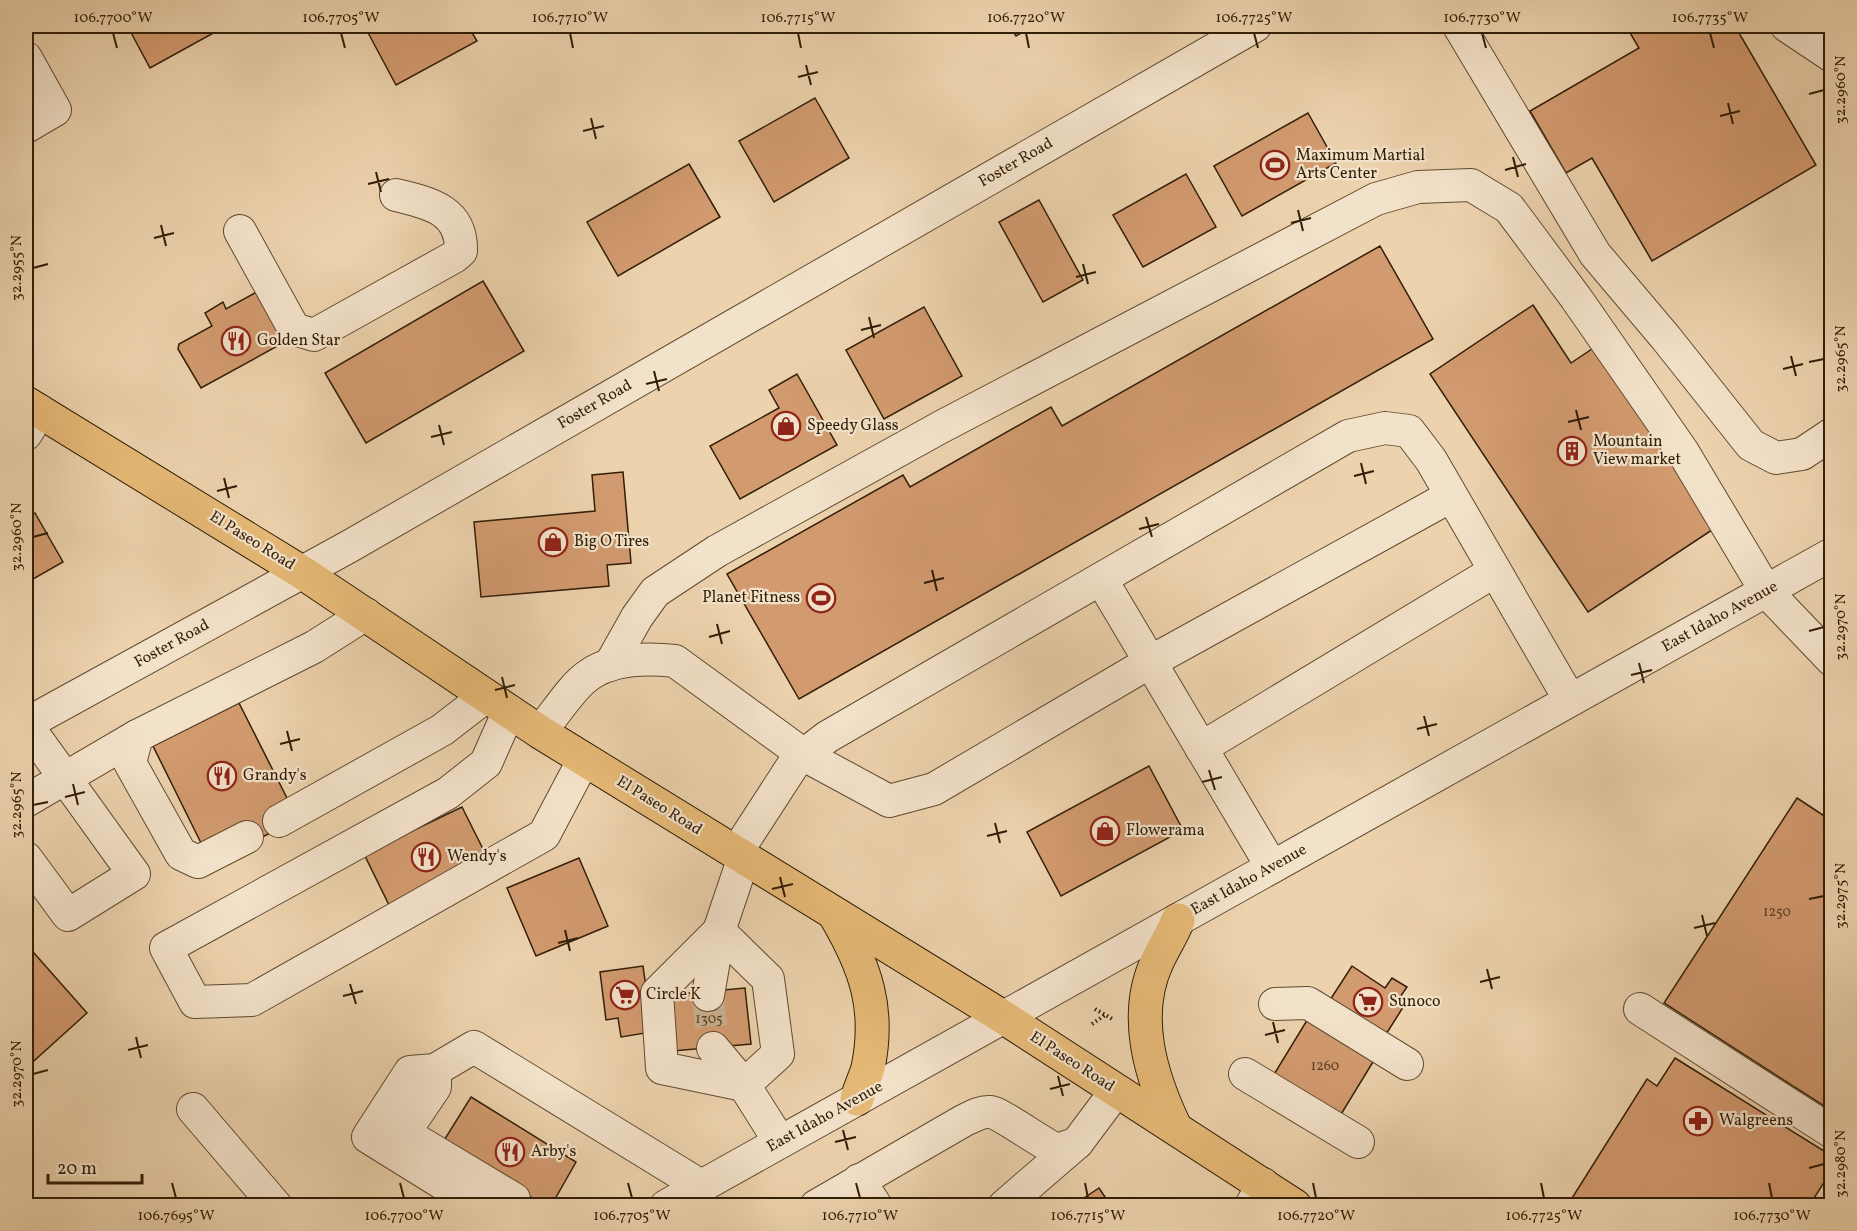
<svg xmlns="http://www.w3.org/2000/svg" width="1857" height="1231" font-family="Vollkorn,serif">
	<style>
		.building { fill: #d29a6f; stroke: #311e07; stroke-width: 1.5 }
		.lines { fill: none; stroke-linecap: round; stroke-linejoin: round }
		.minor-tunnel { stroke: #c7ae8c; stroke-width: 32; stroke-dasharray: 32 16; stroke-linecap: butt }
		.minor-casing { stroke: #604b30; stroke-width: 34 }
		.major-casing { stroke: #311e07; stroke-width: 35 }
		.path { stroke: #311e07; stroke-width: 4; stroke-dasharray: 1.5 3; stroke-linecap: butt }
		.minor { stroke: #f3e2ca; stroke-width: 32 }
		.major { stroke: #e6b976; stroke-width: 33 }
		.ticks { fill: none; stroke: #311e07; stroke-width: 2 }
		.labels { text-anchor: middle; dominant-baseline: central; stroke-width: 4.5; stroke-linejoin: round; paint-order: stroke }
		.number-label { font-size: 14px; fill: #593d21 }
		.poi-label { font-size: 16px; fill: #311e07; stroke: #f3e2ca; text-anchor: start }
		.street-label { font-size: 16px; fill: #311e07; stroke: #f3e2ca }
		.neatline { fill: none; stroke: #311e07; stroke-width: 2 }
		.ticks-label { font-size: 15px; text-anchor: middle; fill: #311e07 }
	</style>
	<rect width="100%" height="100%" fill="#ecd2ad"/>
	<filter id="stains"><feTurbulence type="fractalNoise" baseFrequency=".00333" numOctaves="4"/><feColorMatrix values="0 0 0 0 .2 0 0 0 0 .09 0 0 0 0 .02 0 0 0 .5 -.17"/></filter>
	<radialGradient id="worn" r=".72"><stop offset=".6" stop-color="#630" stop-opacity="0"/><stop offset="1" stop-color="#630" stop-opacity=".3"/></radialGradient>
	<g class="building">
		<polygon points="131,26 226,26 150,68 128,27"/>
		<polygon points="368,26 468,26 477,41 396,85 365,27"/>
		<polygon points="1010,26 1034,26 1016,36"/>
		<polygon points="1626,26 1735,26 1816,165 1652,261 1592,158 1566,173 1530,111 1639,48"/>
		<polygon points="815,98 849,158 774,202 739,141"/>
		<polygon points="1308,113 1336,163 1242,216 1214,166"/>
		<polygon points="689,164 720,217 618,276 587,222"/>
		<polygon points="1186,174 1216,227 1143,267 1113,215"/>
		<polygon points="1039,200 1083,280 1043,302 999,222"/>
		<polygon points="1380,246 1433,339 799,699 727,574 903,475 910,487 1051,407 1062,426"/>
		<polygon points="483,281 524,351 366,443 325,373"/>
		<polygon points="264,288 292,338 201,388 178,349 179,344 212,326 205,313 223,302 226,309"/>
		<polygon points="1533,305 1571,363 1595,347 1715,528 1588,612 1430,374"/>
		<polygon points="924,307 962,376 884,419 846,350"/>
		<polygon points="797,374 837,445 740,499 710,446 779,408 769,390"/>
		<polygon points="623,472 631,563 607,565 609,586 481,597 474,522 595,511 592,475"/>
		<polygon points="35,513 63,562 26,583 26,518"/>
		<polygon points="239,703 291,806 282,827 251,843 205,851 153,746"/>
		<polygon points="1149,766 1183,830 1061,896 1027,832"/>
		<polygon points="1797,798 1832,821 1832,1111 1664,1003"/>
		<polygon points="462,807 488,859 390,907 364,854"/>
		<polygon points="579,858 608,926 536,956 507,888"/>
		<polygon points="26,944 87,1013 26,1068"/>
		<polygon points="643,966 652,1032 621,1037 618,1018 606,1020 600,972"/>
		<polygon points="1352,966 1385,988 1392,978 1407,987 1400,997 1407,1001 1383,1039 1328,1003"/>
		<polygon points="745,988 751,1044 673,1051 668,995"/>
		<polygon points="1309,1017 1376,1057 1340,1116 1273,1076"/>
		<polygon points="1675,1058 1832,1156 1832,1170 1809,1206 1567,1206 1647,1079 1657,1086"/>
		<polygon points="471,1097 576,1162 551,1206 545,1206 443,1142"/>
		<polygon points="1099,1188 1111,1206 1072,1206"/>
	</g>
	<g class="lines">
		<polyline class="minor-tunnel" points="708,995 713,1048"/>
		<g class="minor-casing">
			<g id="minor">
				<polyline points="1459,26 1595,254 1666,338 1751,445 1776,458 1802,454 1832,434"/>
				<polyline points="1787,26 1832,56"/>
				<polyline points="26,58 55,110 26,127"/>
				<path d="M 240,231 L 294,329 L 314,335 L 454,257 L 461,251 C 462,209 428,203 396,195"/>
				<polyline points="26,434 40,411"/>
				<polyline points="1101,579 1272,867"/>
				<polyline points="610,665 637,617 655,592 717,551 941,427 1376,199 1418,187 1471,185 1509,208 1576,298 1683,452 1766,591 1832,660"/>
				<polyline points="509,711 486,763 448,793 166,948 195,1002 252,1000 544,835 584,759"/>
				<polyline points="26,724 350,546 1255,26"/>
				<path d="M 540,732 C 554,716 572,686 589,675 C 613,658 647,658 675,661 L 804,755 L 889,801 L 934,789 L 1150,662 L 1451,496"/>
				<polyline points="1201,748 1495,571"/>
				<polyline points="26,801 137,736"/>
				<polyline points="279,821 442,730 486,696"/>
				<polyline points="247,837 198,862 181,854 130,763 137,736 314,647 366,614"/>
				<polyline points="736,853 795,762 827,737 1348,436 1385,428 1409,431 1431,460 1570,700"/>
				<polyline points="744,857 719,931 768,979 778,1054 744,1085 780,1142"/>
				<polyline points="26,858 68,915 134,874 26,724"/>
				<polyline points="719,931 657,993 662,1068 744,1085"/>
				<polyline points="708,995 719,931"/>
				<polyline points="1275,1004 1308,1003 1407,1064"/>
				<polyline points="1640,1009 1832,1132"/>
				<polyline points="713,1048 744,1085"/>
				<polyline points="435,1070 435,1087 404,1133 514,1199 512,1206"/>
				<polyline points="1245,1074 1358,1142"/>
				<polyline points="193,1109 276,1206"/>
				<polyline points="859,1180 876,1206"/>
				<polyline points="479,1206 368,1137 410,1072 435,1070 474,1047 701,1186"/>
				<polyline points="666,1206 1832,554"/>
				<path d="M 816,1206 L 963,1121 C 971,1117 981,1111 990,1112 C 1001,1113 1041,1143 1057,1150 L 1077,1143 L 1116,1091"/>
				<polyline points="1004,1206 1077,1143"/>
				<polyline points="1251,1206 1263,1184"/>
			</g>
		</g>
		<g class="major-casing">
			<g id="major">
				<polyline points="26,403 303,573 540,732 1003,1017 1295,1206"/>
				<path d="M 836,917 C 866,968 880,1009 868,1068 C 865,1078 860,1088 857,1099"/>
				<path d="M 1175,1127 C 1151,1077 1132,1016 1157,962 C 1164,947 1172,935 1178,920"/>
			</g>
		</g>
		<g class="path">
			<polyline points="1095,1009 1114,1020"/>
			<polyline points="1092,1024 1105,1015"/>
		</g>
		<use href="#minor" class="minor"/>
		<use href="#major" class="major"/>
	</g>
	<path class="ticks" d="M 113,33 L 117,48M 341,33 L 345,48M 570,33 L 573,48M 798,33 L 801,48M 1026,33 L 1029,48M 1254,33 L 1258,48M 1482,33 L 1486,48M 1710,33 L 1714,48M 806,65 L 811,85M 798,77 L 818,72M 1809,94 L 1824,90M 1728,103 L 1733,124M 1720,116 L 1740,111M 591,118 L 596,139M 583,131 L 604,126M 1513,157 L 1518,177M 1505,170 L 1526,164M 376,172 L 381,192M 368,184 L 389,179M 1298,210 L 1303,231M 1291,223 L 1311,218M 161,225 L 166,246M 154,238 L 174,233M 1083,264 L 1088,284M 33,268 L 48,264M 1076,277 L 1096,272M 869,317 L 874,338M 861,330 L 881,325M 1791,356 L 1796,376M 1809,362 L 1824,359M 1783,369 L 1803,364M 654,371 L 659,391M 646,384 L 667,379M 1576,410 L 1581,430M 1568,422 L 1589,417M 439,425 L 444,445M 431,437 L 452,432M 1361,463 L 1366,484M 1354,476 L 1374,471M 224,478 L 229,498M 217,491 L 237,486M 1146,517 L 1152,537M 1139,529 L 1159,524M 33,537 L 48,533M 932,570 L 937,591M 924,583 L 944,578M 717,624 L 722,644M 1809,631 L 1824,627M 709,637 L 730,631M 1639,663 L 1644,683M 1631,675 L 1652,670M 502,677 L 507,698M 495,690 L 515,685M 1424,716 L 1429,736M 1417,729 L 1437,724M 287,731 L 292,751M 280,744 L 300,739M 1209,770 L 1215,790M 1202,782 L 1222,777M 73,784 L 78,805M 65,797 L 85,792M 33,805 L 48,802M 995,823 L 1000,843M 987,836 L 1007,831M 780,877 L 785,897M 772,889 L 793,884M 1809,899 L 1824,896M 1702,915 L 1707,936M 1694,928 L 1715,923M 565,930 L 570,951M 558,943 L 578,938M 1487,969 L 1492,989M 1480,982 L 1500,977M 350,984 L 356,1004M 343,996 L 363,991M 1273,1022 L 1278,1043M 1265,1035 L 1285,1030M 136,1037 L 141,1058M 128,1050 L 148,1045M 33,1074 L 48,1070M 1058,1076 L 1063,1096M 1050,1089 L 1070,1084M 843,1130 L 848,1150M 835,1142 L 856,1137M 1809,1168 L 1824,1164M 172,1183 L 176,1198M 400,1183 L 404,1198M 628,1183 L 632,1198M 856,1183 L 860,1198M 1085,1183 L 1088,1198M 1313,1183 L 1316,1198M 1541,1183 L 1544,1198M 1769,1183 L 1772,1198"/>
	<defs>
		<g id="stadium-ring" transform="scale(1.5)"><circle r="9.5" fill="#f3e2ca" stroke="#8f2418" stroke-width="1.5"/><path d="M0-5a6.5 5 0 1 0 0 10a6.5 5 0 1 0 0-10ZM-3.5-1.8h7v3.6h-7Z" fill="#8f2418"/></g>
		<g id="restaurant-ring" transform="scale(1.5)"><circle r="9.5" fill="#f3e2ca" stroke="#8f2418" stroke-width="1.5"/><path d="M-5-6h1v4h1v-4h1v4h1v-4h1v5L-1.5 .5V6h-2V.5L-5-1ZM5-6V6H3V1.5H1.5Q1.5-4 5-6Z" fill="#8f2418"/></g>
		<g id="shop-ring" transform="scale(1.5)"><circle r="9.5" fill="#f3e2ca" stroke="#8f2418" stroke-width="1.5"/><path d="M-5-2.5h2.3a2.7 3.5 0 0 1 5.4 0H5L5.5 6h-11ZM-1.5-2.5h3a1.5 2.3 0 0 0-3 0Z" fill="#8f2418"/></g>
		<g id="building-ring" transform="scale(1.5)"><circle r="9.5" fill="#f3e2ca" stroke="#8f2418" stroke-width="1.5"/><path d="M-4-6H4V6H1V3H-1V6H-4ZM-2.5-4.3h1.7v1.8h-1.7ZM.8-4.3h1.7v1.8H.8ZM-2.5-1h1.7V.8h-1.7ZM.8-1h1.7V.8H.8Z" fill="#8f2418"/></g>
		<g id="supermarket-ring" transform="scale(1.5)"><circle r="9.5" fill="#f3e2ca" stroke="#8f2418" stroke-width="1.5"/><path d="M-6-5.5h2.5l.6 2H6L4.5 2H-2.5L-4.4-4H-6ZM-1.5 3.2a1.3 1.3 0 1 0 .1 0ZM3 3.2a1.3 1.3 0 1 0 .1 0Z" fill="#8f2418"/></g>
		<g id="pharmacy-ring" transform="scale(1.5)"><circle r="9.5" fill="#f3e2ca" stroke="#8f2418" stroke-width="1.5"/><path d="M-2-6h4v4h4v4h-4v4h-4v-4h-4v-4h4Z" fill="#8f2418"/></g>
	</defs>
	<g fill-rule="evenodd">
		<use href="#stadium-ring" x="1275" y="165"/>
		<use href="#restaurant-ring" x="236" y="341"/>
		<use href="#shop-ring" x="786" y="426"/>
		<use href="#building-ring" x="1572" y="451"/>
		<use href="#shop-ring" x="553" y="542"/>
		<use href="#stadium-ring" x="821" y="598"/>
		<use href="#restaurant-ring" x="222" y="776"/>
		<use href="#shop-ring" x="1105" y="831"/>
		<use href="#restaurant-ring" x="426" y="857"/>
		<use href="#supermarket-ring" x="625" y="995"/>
		<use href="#supermarket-ring" x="1368" y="1002"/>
		<use href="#pharmacy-ring" x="1698" y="1121"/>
		<use href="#restaurant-ring" x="510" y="1152"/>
	</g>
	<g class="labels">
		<g class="number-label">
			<text x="1777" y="912">1250</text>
			<text x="709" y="1019">1305</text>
			<text x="1325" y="1066">1260</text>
		</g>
		<g class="poi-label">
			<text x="1296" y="156">Maximum Martial<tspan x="1296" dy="18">Arts Center</tspan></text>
			<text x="257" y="341">Golden Star</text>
			<text x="807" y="426">Speedy Glass</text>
			<text x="1593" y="442">Mountain<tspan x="1593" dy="18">View market</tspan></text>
			<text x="574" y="542">Big O Tires</text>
			<text x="800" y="598" text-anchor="end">Planet Fitness</text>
			<text x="243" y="776">Grandy's</text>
			<text x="1126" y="831">Flowerama</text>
			<text x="447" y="857">Wendy's</text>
			<text x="646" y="995">Circle K</text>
			<text x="1389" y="1002">Sunoco</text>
			<text x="1719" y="1121">Walgreens</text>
			<text x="531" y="1152">Arby's</text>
		</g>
		<g class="street-label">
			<text transform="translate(1016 163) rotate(-30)">Foster Road</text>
			<text transform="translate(595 405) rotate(-30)">Foster Road</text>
			<text transform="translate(252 541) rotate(32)">El Paseo Road</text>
			<text transform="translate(1720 617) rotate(-29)">East Idaho Avenue</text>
			<text transform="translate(172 644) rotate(-29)">Foster Road</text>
			<text transform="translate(659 806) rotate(32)">El Paseo Road</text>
			<text transform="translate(1249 880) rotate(-29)">East Idaho Avenue</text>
			<text transform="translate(1072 1062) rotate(33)">El Paseo Road</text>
			<text transform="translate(825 1117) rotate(-29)">East Idaho Avenue</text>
		</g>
	</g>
	<rect width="1857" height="1231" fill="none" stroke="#ecd2ad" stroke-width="66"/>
	<path d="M48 1174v9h94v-9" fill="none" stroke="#311e07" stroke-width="3"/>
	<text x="57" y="1174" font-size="18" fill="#311e07" stroke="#f3e2ca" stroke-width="4.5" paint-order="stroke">20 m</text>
	<rect x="33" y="33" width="1791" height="1165" class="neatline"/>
	<g class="ticks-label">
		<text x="113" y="22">106.7700°W</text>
		<text x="341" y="22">106.7705°W</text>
		<text x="570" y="22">106.7710°W</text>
		<text x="798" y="22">106.7715°W</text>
		<text x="1026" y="22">106.7720°W</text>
		<text x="1254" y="22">106.7725°W</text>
		<text x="1482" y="22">106.7730°W</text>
		<text x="1710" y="22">106.7735°W</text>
		<text transform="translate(1840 90) rotate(-90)" y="5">32.2960°N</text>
		<text transform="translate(16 268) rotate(-90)" y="5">32.2955°N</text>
		<text transform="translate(1840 359) rotate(-90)" y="5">32.2965°N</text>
		<text transform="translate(16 537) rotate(-90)" y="5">32.2960°N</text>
		<text transform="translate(1840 627) rotate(-90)" y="5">32.2970°N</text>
		<text transform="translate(16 805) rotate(-90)" y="5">32.2965°N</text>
		<text transform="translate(1840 896) rotate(-90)" y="5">32.2975°N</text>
		<text transform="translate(16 1074) rotate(-90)" y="5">32.2970°N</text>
		<text transform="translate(1840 1164) rotate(-90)" y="5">32.2980°N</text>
		<text x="176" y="1220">106.7695°W</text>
		<text x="404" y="1220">106.7700°W</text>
		<text x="632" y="1220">106.7705°W</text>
		<text x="860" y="1220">106.7710°W</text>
		<text x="1088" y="1220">106.7715°W</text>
		<text x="1316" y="1220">106.7720°W</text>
		<text x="1544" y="1220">106.7725°W</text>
		<text x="1772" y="1220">106.7730°W</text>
	</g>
	<rect width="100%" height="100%" filter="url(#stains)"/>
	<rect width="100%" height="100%" fill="url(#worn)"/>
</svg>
